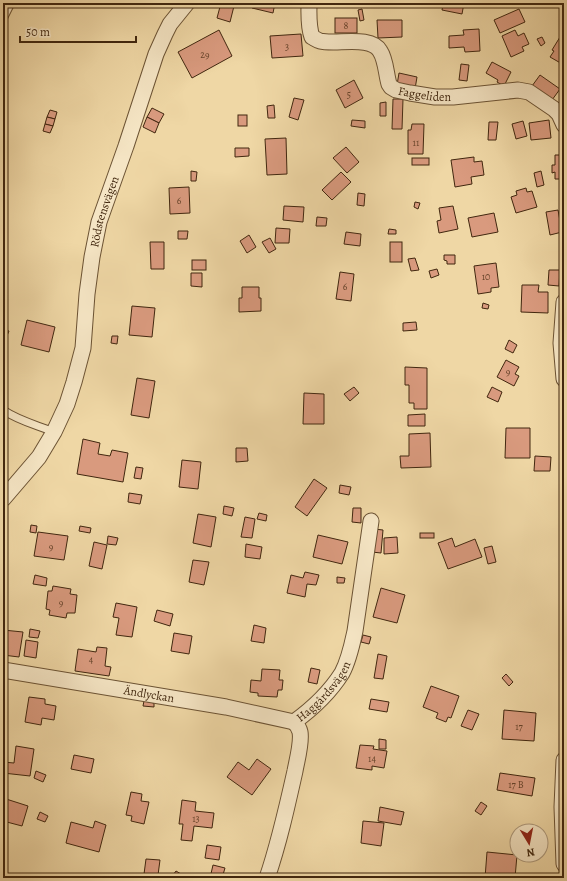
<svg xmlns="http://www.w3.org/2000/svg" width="567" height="881" font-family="Alegreya,serif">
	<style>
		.building { fill: #d99a7e; stroke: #41270f }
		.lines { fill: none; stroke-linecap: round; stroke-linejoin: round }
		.lane-casing { stroke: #6c5334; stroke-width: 9 }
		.street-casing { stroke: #6c5334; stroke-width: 17 }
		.lane { stroke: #f5e5c4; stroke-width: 7 }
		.street { stroke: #f5e5c4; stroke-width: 15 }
		.labels { text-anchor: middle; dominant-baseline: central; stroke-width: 3.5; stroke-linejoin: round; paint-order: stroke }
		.number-label { font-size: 10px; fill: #67442b }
		.street-label { font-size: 12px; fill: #41270f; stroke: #f5e5c4 }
	</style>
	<rect width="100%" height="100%" fill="#efd7a5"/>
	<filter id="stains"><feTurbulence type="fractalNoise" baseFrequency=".005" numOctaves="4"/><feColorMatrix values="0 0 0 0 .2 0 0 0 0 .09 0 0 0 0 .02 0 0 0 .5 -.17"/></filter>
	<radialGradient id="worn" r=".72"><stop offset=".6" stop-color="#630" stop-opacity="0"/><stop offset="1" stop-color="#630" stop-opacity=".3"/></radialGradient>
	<g class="building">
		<polygon points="26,3 36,3 34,7"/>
		<polygon points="221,3 234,6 230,22 217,18"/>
		<polygon points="253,3 275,3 273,13 252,8"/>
		<polygon points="322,3 331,3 332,6 323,7"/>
		<polygon points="438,3 464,3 462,14 442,10 443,5 438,4"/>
		<polygon points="362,9 364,20 360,21 358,10"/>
		<polygon points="519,9 525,22 500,33 494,20"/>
		<rect x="335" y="18" width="22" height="15"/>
		<polygon points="377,20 402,20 402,37 378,38"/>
		<polygon points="479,29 480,51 465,52 464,47 449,48 449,36 464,35 463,30"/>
		<polygon points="219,30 232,56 192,78 178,52"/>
		<polygon points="515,30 518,36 524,33 529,44 522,47 524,51 511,57 502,36"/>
		<polygon points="301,34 303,56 272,58 270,36"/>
		<polygon points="542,37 545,43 541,46 537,39"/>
		<polygon points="560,37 563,39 564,38 564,65 550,57 554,51 552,50"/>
		<polygon points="492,62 511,72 504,86 497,82 498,80 486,73"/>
		<polygon points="461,64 469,65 467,81 459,80"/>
		<polygon points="399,73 417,77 415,89 397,85"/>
		<polygon points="540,75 560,89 552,100 532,86"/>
		<polygon points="354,80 363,98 345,108 336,90"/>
		<polygon points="294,98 304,100 298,120 289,117"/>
		<polygon points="393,99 403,99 402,129 392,129"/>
		<polygon points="386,102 386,116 380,116 380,103"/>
		<polygon points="274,105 275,118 268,118 267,106"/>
		<polygon points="152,108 164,114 159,123 147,117"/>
		<polygon points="50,110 57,112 55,119 47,117"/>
		<rect x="238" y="115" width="9" height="11"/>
		<polygon points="47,117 55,119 53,126 45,124"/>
		<polygon points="147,117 159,123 155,133 143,127"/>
		<polygon points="352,120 365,121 365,128 351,126"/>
		<polygon points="549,120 551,138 531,140 529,123"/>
		<polygon points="523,121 527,136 516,139 512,124"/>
		<polygon points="489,122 498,122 496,140 488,140"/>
		<polygon points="45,124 53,126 50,133 43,131"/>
		<polygon points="412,124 424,124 423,154 408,154 408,130 411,130"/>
		<polygon points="286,138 287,174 267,175 265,139"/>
		<polygon points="346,147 359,162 347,173 333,158"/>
		<polygon points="235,148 249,148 249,156 235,157"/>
		<polygon points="555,155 564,155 564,179 555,179 555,172 552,173 552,165 555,165"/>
		<polygon points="474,157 474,162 482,161 484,175 471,177 472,184 455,187 451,160"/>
		<rect x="412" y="158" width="17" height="7"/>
		<polygon points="191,171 197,172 196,181 191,181"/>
		<polygon points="541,171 544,185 537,187 534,173"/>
		<polygon points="341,172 351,182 332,200 322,190"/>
		<polygon points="189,187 190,213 170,214 169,188"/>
		<polygon points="526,188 527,192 532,191 537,207 516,213 511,197 517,195 516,191"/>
		<polygon points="358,193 365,194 364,206 357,205"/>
		<polygon points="415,202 420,203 418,209 414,207"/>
		<polygon points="284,206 304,207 303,222 283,220"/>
		<polygon points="453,206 458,229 439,233 437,221 441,220 439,208"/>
		<polygon points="558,210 562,232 550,235 546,212"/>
		<polygon points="494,213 498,232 472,237 468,218"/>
		<polygon points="317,217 327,218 326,226 316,226"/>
		<polygon points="276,228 290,229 289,243 275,243"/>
		<polygon points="389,229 396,230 396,234 388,234"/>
		<polygon points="178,231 188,231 187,239 178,239"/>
		<polygon points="346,232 361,234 360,246 344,244"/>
		<polygon points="249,235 256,247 247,253 240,241"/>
		<polygon points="270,238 276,249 269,253 262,242"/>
		<polygon points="150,242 164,242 164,269 151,269"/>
		<rect x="390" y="242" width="12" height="20"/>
		<polygon points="444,255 455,255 455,264 447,264 447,261 444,260"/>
		<polygon points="415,258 419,270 411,271 408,259"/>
		<rect x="192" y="260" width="14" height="10"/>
		<polygon points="496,263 499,287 491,288 491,292 478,294 474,266"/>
		<polygon points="437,269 439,275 431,278 429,271"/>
		<polygon points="549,270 560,270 559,286 548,285"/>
		<polygon points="340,272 354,274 351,301 336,299"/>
		<polygon points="191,273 202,273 202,287 191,286"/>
		<polygon points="522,285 539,285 538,292 548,292 548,313 521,312"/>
		<polygon points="242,287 259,287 259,298 261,298 261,311 239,312 239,298 242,298"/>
		<polygon points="483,303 489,305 488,309 482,308"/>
		<polygon points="132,306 155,308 152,337 129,335"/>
		<polygon points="27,320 55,327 49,352 21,345"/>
		<polygon points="416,322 417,330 403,331 403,323"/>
		<polygon points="3,329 9,331 4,343 3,342"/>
		<polygon points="112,336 118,336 117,344 111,343"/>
		<polygon points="509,340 517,345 513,353 505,349"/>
		<polygon points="506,360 519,367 515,374 519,376 514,386 497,377"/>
		<polygon points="405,367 427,368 427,409 414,409 414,403 409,403 409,385 405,385"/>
		<polygon points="137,378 155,381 149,418 131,415"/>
		<polygon points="354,387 359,393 350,401 344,394"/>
		<polygon points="492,387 502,392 498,402 487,397"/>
		<polygon points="304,393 324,394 324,424 303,424"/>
		<polygon points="425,414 425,426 408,426 408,415"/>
		<polygon points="3,416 7,417 5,429 3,428"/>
		<polygon points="506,428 530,428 530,458 505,458"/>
		<polygon points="430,433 431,467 401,468 400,456 409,456 409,434"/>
		<polygon points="83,439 100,443 98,454 110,456 112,450 128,453 123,482 77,474"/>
		<polygon points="236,448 247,448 248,461 236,462"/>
		<polygon points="535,456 551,457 550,471 534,471"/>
		<polygon points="182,460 201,462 198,489 179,487"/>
		<polygon points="136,467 143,468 141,479 134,478"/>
		<polygon points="314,479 327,488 307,516 295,507"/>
		<polygon points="340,485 351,487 349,495 339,493"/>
		<polygon points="129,493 142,495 140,504 128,502"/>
		<polygon points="224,506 234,508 232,516 223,514"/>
		<polygon points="353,508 361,508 361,523 352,522"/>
		<polygon points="259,513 267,515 266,521 257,519"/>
		<polygon points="198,514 216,517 211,547 193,543"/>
		<polygon points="245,517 255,519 252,538 241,537"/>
		<polygon points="31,525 37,526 36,533 30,532"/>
		<polygon points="80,526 91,528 90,533 79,531"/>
		<polygon points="374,529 383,530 381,553 372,552"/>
		<polygon points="38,532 68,536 64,560 34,556"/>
		<rect x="420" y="533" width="14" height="5"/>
		<polygon points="318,535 348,542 342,564 313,557"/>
		<polygon points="108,536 118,538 116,545 107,544"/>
		<polygon points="397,537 398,553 384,554 384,538"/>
		<polygon points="452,538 455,547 475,539 482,557 448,569 438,543"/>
		<polygon points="94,542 107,545 102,569 89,566"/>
		<polygon points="246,544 262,547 260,559 245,557"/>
		<polygon points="492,546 496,562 488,564 484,548"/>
		<polygon points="193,560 209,562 204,585 189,582"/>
		<polygon points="305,572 319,575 316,585 307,584 305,597 287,593 291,575 303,578"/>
		<polygon points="35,575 47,578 46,586 33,584"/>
		<polygon points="337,577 345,578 344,583 337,583"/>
		<polygon points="53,586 71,589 70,594 77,595 75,613 67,613 66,618 49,615 50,610 46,609 48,591 52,591"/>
		<polygon points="381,588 405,595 397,623 373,617"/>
		<polygon points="116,603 137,607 132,637 116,635 119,618 113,617"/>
		<polygon points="157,610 173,614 170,626 154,621"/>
		<polygon points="254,625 266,628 264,643 251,641"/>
		<polygon points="30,629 40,631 38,638 29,637"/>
		<polygon points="3,630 23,632 19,657 3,655"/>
		<polygon points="174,633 192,636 189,654 171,651"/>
		<polygon points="363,635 371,637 369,644 361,642"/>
		<polygon points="26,640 38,642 36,658 24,656"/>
		<polygon points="97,647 107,648 105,666 111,667 109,676 75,671 78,649 96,652"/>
		<polygon points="378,654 387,656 383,679 374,678"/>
		<polygon points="311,668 320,670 317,684 308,682"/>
		<polygon points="262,669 280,670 279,680 283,680 282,690 278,690 277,697 258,696 258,693 250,692 251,680 261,681"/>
		<polygon points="506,674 513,682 509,686 502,678"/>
		<polygon points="431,686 459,696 451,718 448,717 446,722 436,718 438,713 423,707"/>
		<polygon points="29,697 45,699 45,704 56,706 54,720 42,718 41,725 25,722"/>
		<polygon points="371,699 389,702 387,712 369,709"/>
		<polygon points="144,701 154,703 154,707 143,706"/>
		<polygon points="468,710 479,714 472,730 461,726"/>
		<polygon points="504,710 536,713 534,741 502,739"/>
		<polygon points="379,739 386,740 386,749 379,749"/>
		<polygon points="360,745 374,746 373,749 387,751 384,768 372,766 372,770 356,768"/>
		<polygon points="16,746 34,749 30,776 3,773 3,762 14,763"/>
		<polygon points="74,755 94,759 91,773 71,769"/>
		<polygon points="257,759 271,769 252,795 227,777 238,762 249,770"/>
		<polygon points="36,771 46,775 43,782 34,778"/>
		<polygon points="500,773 535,778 532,796 497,790"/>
		<polygon points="131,792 142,794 141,801 149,802 144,824 131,821 132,816 126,815"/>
		<polygon points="3,798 28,806 22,826 3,821"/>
		<polygon points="182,800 196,802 195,811 214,813 212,828 194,826 192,841 181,840 183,824 179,824"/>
		<polygon points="481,802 487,806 481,815 475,811"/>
		<polygon points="380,807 404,812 401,825 378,821"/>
		<polygon points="40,812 48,816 45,822 37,819"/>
		<polygon points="95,821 106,825 99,852 66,843 71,822 93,828"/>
		<polygon points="363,821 384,823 381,846 361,843"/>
		<polygon points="207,845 221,847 219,860 205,858"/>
		<polygon points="487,852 517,855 515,878 485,878"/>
		<polygon points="146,859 160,860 158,875 144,874"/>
		<polygon points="213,865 225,868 222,878 210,878"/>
		<polygon points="176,871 181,874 177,878 173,875"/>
	</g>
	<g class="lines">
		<g class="lane-casing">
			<g id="lane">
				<polyline points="3,19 11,3"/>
				<path d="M 3,410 C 19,421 37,425 54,432"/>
			</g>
		</g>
		<g class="street-casing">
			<g id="street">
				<path id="s1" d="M 309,3 C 309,14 308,26 312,37 C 314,38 317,40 320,41 C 336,45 371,35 380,51 C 386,60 386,74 389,84 L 391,87 L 396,90 L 410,93 L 435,97 L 453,97 L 518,90 L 529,92 L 554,109 L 559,114 L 564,125"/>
				<polyline points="564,302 561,343 564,379"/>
				<path id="s2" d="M 3,499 L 39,457 L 54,432 L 67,404 L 74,382 L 83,348 L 87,294 L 92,257 L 99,222 L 126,146 L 156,54 L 165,34 L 170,24 L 187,3"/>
				<path id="s3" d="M 3,670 L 226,707 L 294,722"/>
				<polyline points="564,760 562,807 564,864"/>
				<path id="s4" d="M 267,878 C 279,843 287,807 295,771 C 297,760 302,742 300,732 C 299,727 297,725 294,722 C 312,709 330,692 342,673 C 349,660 352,645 355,631 L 371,521"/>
			</g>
		</g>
		<use href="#lane" class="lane"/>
		<use href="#street" class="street"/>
	</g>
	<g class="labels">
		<g class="number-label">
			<text x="346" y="25">8</text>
			<text x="287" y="46">3</text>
			<text x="205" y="54">29</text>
			<text x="349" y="94">5</text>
			<text x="416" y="142">11</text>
			<text x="179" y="200">6</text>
			<text x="486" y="276">10</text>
			<text x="345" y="286">6</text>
			<text x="508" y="371">9</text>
			<text x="51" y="546">9</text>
			<text x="61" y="602">9</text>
			<text x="91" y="659">4</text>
			<text x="519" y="726">17</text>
			<text x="372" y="758">14</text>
			<text x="516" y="784">17 B</text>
			<text x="196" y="818">13</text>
		</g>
		<g class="street-label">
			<text stroke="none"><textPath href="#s1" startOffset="179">Faggeliden</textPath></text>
			<text stroke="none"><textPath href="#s2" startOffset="312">Rödstensvägen</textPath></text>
			<text stroke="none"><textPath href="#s4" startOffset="205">Haggårdsvägen</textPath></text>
			<text stroke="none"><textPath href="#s3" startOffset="148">Ändlyckan</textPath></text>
		</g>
	</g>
	<rect width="567" height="881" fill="none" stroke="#efd7a5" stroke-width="16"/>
	<rect x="4" y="4" width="559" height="873" fill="none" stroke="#41270f" stroke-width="2"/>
	<rect x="8" y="8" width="551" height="865" fill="none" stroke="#41270f"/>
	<g transform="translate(529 843) rotate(170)"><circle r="19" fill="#f5e5c4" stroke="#ad997c"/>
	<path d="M0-3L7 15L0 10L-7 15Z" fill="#8f2418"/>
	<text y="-6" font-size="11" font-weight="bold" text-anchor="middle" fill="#41270f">N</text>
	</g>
	<path d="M20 36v6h116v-6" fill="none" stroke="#41270f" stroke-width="2"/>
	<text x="26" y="36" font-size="12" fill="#41270f" stroke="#f5e5c4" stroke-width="3" paint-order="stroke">50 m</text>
	<rect width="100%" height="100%" filter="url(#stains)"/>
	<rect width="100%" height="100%" fill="url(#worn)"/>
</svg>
